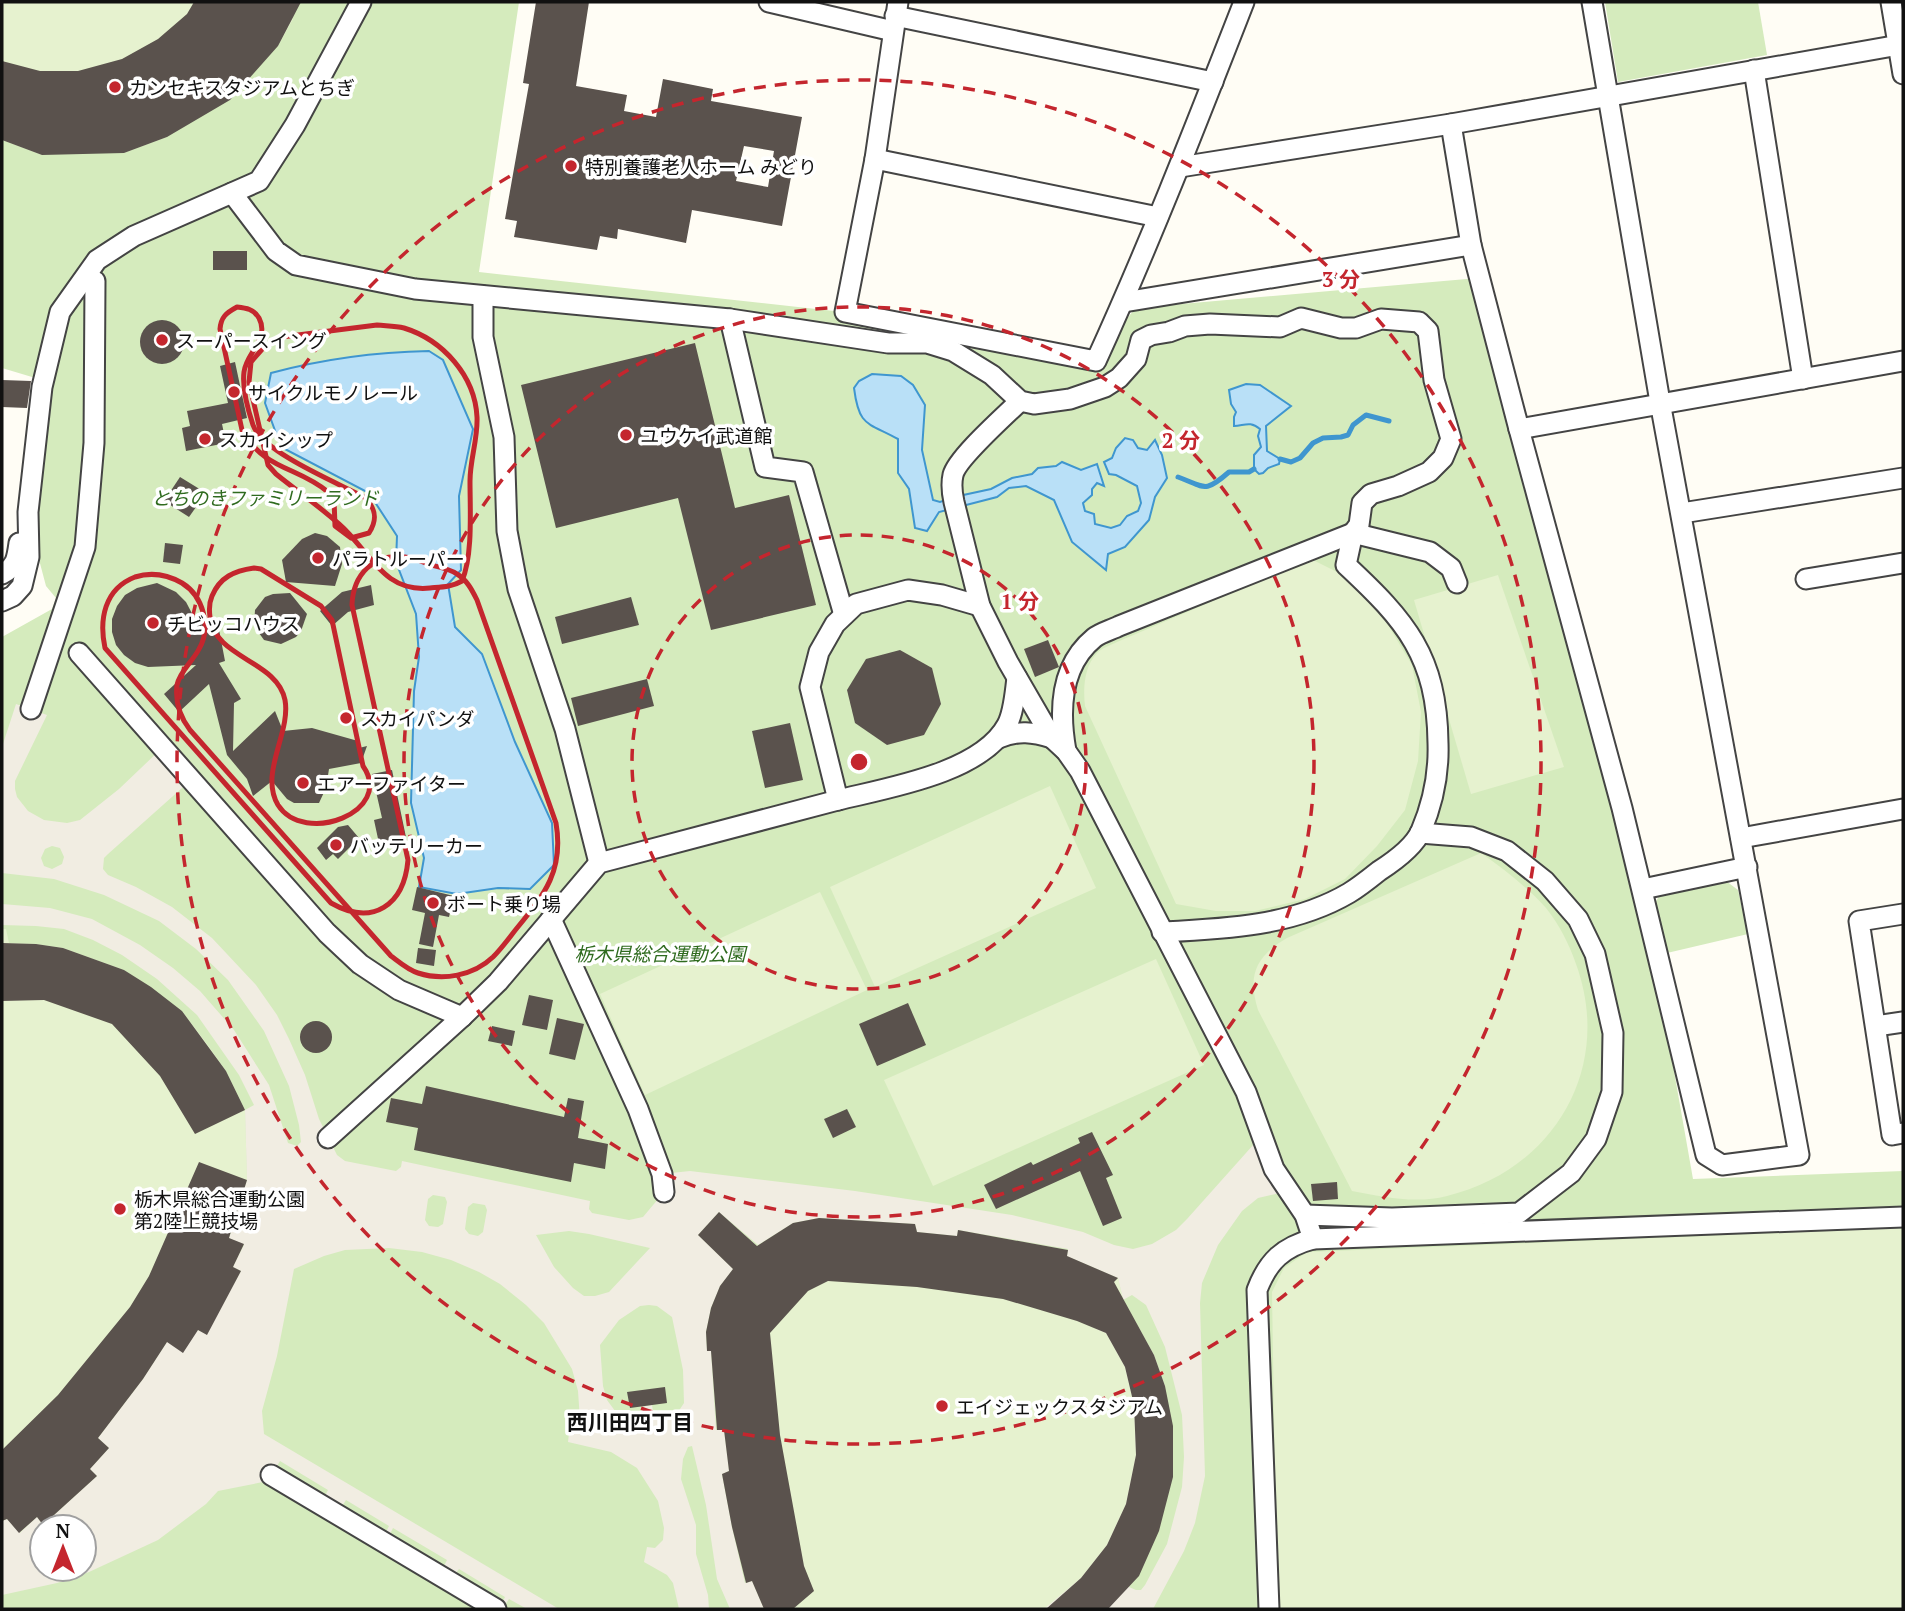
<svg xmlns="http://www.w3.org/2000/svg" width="1905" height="1611" font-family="'PT Serif','Noto Sans JP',serif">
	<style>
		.green { fill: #d5ebbd; fill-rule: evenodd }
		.pitch { fill: #e6f2cf }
		.plaza { fill: #f1ede2; fill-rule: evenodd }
		.water { fill: #b9e0f7; stroke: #3f96cf; stroke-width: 2 }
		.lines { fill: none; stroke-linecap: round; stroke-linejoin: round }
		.stream { stroke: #3f96cf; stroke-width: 5 }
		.building { fill: #5a524d; fill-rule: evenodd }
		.minor-casing { stroke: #444; stroke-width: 23 }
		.minor { stroke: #fff; stroke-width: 19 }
		.rail { stroke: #c4262e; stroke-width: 5 }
		.ring { fill: none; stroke: #c4262e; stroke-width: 3.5; stroke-dasharray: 12 9 }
		.poi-dot { fill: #c4262e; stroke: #fff; stroke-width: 2.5 }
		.labels { text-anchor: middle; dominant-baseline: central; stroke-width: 7; stroke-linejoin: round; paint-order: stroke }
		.poi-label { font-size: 19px; fill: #111; stroke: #fff; text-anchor: start }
		.park-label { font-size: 19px; font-style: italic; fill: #2f6b1f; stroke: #fff }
		.neighbourhood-label { font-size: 21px; font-weight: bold; fill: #111; stroke: #fff }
		.centre { fill: #c4262e; stroke: #fff; stroke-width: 3.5 }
		.ring-label { font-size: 21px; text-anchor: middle; font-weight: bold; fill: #c4262e; stroke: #fff; stroke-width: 7; stroke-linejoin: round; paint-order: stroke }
	</style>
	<rect width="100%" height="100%" fill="#fffdf5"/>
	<g class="green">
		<path d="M 2,2 L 519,2 L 479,272 L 852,313 L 1090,360 L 1136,308 L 1478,278 L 1636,855 L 1693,1179 L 1903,1171 L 1903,1609 L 2,1609 L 2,637 L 52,609 L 56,598 L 46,586 L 33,537 L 52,383 L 2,368 ZM 42,1527 L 84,1527 L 84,1569 L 42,1569 Z"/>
		<polygon points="1605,2 1758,2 1767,55 1618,82"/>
		<polygon points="1726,881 1738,890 1748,934 1667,953 1655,903 1659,896"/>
	</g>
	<g class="pitch">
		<polygon points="2,2 283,2 293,19 278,46 226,75 170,112 167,137 124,153 99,147 42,155 2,140"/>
		<path d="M 1311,559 L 1355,581 L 1388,625 L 1412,665 L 1421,712 L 1418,761 L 1405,810 L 1377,846 L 1345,879 L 1305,899 L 1255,911 L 1216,911 L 1176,904 L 1085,706 C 1083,688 1084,667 1097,653 C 1102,648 1111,645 1117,642 Z"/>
		<polygon points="1498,575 1564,767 1471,794 1414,600"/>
		<polygon points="1050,786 1096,888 875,987 830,887"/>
		<path d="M 1481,853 C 1504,869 1527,887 1546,908 C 1559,924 1569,944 1576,964 C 1614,1068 1554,1170 1447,1196 C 1416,1204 1383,1197 1352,1191 L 1258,1010 C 1247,975 1256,956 1287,938 Z"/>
		<polygon points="820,892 867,990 645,1095 600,994"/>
		<polygon points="2,929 6,929 9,943 36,944 63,948 124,970 182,1011 207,1044 226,1071 245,1110 247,1180 229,1237 244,1244 234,1267 241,1271 207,1335 143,1379 98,1438 109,1448 91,1469 97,1476 43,1525 19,1533 7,1519 2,1521"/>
		<polygon points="1156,959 1204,1065 933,1186 884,1080"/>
		<path d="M 719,1212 L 757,1246 L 793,1223 L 819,1218 L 915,1224 L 917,1232 L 957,1236 L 958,1230 L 1068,1250 L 1067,1255 L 1118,1278 L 1123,1299 L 1154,1355 L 1108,1609 L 764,1609 L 752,1581 L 746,1583 L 722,1474 L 724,1430 L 717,1430 L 711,1351 L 707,1351 C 706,1327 711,1308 720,1286 L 698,1235 Z"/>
		<polygon points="1903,1228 1903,1609 1277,1609 1272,1292 1284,1268 1307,1252"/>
	</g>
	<path class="plaza" d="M 16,704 L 47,715 L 15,781 L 15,789 L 17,797 L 28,811 L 44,820 L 67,823 L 80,820 L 119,789 L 162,748 L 191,780 L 108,854 L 104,858 L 103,869 L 108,875 L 136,887 L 172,907 L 212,938 L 256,985 L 277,1015 L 289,1039 L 305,1075 L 319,1119 L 337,1155 L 345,1161 L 396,1171 L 401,1167 L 402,1161 L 590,1201 L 589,1209 L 592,1213 L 629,1220 L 643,1217 L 664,1192 L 662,1174 L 690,1171 L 855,1191 L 1012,1215 L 1083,1232 L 1114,1245 L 1133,1249 L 1152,1244 L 1176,1230 L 1187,1219 L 1254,1144 L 1254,1130 L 1289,1191 L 1258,1198 L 1242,1211 L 1218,1245 L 1202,1283 L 1200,1303 L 1205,1476 L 1195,1523 L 1184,1551 L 1153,1609 L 1044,1609 L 1081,1578 L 1107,1545 L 1126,1504 L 1136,1455 L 1134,1405 L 1125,1367 L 1106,1333 L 1096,1329 L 1123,1299 L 1118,1278 L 1067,1256 L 1068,1249 L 958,1230 L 957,1236 L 917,1232 L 915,1224 L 819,1218 L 793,1223 L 758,1245 L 719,1212 L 698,1235 L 733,1269 L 720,1286 L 711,1308 L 706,1332 L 707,1351 L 711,1351 L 716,1430 L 724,1430 L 729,1471 L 722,1474 L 732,1527 L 745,1583 L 752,1581 L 764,1609 L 730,1609 L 717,1579 L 706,1505 L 692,1446 L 688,1447 L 683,1459 L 681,1479 L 696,1525 L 696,1554 L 708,1595 L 709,1609 L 679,1609 L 673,1583 L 667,1575 L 644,1562 L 647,1547 L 655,1548 L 663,1540 L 664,1528 L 658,1501 L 637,1468 L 611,1452 L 568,1442 L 570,1425 L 575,1425 L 580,1420 L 578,1391 L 572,1369 L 544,1323 L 526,1305 L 500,1284 L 479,1272 L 451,1260 L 422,1252 L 389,1248 L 345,1250 L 324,1256 L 294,1269 L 277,1356 L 262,1411 L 264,1434 L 559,1609 L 527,1609 L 509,1599 L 505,1605 L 502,1603 L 505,1597 L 459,1569 L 455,1574 L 443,1568 L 447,1560 L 393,1528 L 389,1536 L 385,1534 L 389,1526 L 346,1500 L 341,1508 L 324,1498 L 328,1490 L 280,1461 L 268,1481 L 218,1491 L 206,1504 L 158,1540 L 89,1572 L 57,1583 L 2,1595 L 2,1521 L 7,1519 L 20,1533 L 37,1517 L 43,1525 L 97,1476 L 90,1469 L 109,1448 L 98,1438 L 143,1379 L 167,1342 L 198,1330 L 206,1334 L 241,1271 L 233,1267 L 244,1245 L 229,1238 L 247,1180 L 245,1110 L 254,1105 L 239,1075 L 197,1015 L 157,979 L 122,955 L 93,940 L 64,929 L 36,926 L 2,925 L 2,904 L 50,908 L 92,919 L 140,945 L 173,968 L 200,991 L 234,1030 L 269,1085 L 288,1143 L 297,1146 L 301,1142 L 299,1125 L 289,1086 L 264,1031 L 228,980 L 196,949 L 159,921 L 104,895 L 54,879 L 2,873 L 2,747 ZM 52,846 L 60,848 L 64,857 L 62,864 L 52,869 L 44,866 L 41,858 L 45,849 ZM 433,1195 L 445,1197 L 447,1202 L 443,1224 L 438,1227 L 429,1226 L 425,1220 L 428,1199 ZM 473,1203 L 485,1205 L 487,1210 L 483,1232 L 478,1236 L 469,1234 L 465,1229 L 468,1207 ZM 569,1231 L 589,1234 L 650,1248 L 609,1292 L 595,1296 L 584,1296 L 573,1288 L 554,1267 L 536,1235 ZM 1132,1295 L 1146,1305 L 1165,1347 L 1182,1415 L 1184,1457 L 1182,1487 L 1167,1544 L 1145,1585 L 1141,1590 L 1136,1590 L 1129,1587 L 1165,1386 L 1154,1355 L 1123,1300 ZM 649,1305 L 657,1306 L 672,1317 L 683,1370 L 684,1403 L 676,1415 L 665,1418 L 654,1419 L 652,1405 L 641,1407 L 642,1420 L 625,1419 L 618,1415 L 607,1400 L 603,1386 L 600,1345 L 619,1320 L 640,1306 ZM 42,1527 L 84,1527 L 84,1569 L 42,1569 Z"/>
	<g class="water">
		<path d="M 429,351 L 443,360 L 473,429 L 459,496 L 461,570 L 448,584 L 455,627 L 482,654 L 515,742 L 552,823 L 554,865 L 530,889 L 498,888 L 457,894 L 419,887 L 424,858 L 411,803 L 414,691 L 419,657 L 416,614 L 396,562 L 397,536 L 369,493 L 281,447 L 265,403 L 271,373 C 323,359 376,352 429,351 Z"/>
		<path d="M 872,374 L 901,376 L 913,385 L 925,405 L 922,450 L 933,500 L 940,502 L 954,497 L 991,489 L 1012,478 L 1032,474 L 1038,468 L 1056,466 L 1062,462 L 1081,470 L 1097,464 L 1104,486 L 1097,483 L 1092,489 L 1092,495 L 1083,503 L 1085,511 L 1094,514 L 1095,524 L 1111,528 L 1120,525 L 1127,516 L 1138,511 L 1141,503 L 1137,486 L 1116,475 L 1109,474 L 1104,462 L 1112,458 L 1116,448 L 1125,438 L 1133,440 L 1138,448 L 1147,450 L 1155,440 L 1162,455 L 1167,478 L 1155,497 L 1149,520 L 1125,547 L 1108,554 L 1106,570 L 1072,542 L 1054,500 L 1026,486 L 1009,488 L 997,497 L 939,512 L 927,531 L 915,528 L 909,489 L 898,473 L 898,439 C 867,422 859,427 854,388 L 859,381 Z"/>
		<path d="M 1246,384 L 1260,385 L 1291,406 L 1266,426 L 1267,451 L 1280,459 L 1279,464 L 1268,468 L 1263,473 L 1259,474 L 1254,469 L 1254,455 L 1261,447 L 1258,436 L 1260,429 C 1250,421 1246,425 1234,426 L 1234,417 L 1236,412 L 1231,404 L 1229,390 Z"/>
	</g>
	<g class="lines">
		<g class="stream">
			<polyline points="1280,459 1291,462 1300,458 1313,443 1323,438 1341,437 1348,435 1353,425 1366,415 1389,421"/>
			<path d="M 1178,477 C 1205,487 1204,494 1229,472 L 1249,472 L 1254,469"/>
		</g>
	</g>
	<g class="building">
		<polygon points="194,2 301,2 278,46 230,100 167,137 124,153 42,155 2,140 2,61 40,71 78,71 122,59 158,39 187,14"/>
		<path d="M 536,2 L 589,2 L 576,86 L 627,95 L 624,111 L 656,117 L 663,79 L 713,89 L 711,101 L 802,117 L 782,226 L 692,210 L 686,243 L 618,229 L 617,239 L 600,236 L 597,250 L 514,237 L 517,221 L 505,219 L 529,84 L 523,83 ZM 744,146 L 774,151 L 768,187 L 736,181 Z"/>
		<rect x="213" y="251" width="34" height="19"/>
		<circle cx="162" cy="342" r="22"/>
		<polygon points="695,343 735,508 789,495 816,605 711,630 678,498 556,528 521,385"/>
		<polygon points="235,362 247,418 222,424 226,443 186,451 182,428 190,426 187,411 228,403 220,366"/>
		<polygon points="2,380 31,381 27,408 2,407"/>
		<polygon points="180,477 206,493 189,517 164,501"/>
		<polygon points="315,533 327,536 340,547 342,564 335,586 286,582 282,560 302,539"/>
		<polygon points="165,543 183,545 180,564 163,562"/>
		<polygon points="157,583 176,592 186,602 197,623 217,619 225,661 219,663 241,699 234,703 233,751 275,711 283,731 312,728 358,741 359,748 367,746 361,763 329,769 326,788 319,803 294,803 287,799 272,781 253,796 247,779 227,755 209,684 179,712 164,694 196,665 148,667 135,663 124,655 116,645 112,632 112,619 117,606 125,595 137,588"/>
		<polygon points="371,585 374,605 348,612 332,626 320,611 342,592"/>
		<polygon points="290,593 307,614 301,631 296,637 281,644 264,640 254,626 255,610 265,597 273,594"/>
		<polygon points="631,597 639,625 562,644 555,617"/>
		<polygon points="1048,640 1059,667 1035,677 1024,649"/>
		<polygon points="900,650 932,668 941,704 924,735 887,745 855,723 847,690 866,659"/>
		<polygon points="647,679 654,706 578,726 571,698"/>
		<polygon points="790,723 803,780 765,788 752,731"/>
		<polygon points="392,770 407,842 380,848 374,820 382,818 372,774"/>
		<polygon points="348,825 359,838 338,859 333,854 326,860 317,848 338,827"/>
		<polygon points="417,887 454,896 449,917 439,915 433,947 419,944 425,913 412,910"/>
		<polygon points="2,943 36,944 63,948 124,970 151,987 182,1011 226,1071 245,1110 195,1134 160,1076 112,1024 44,1000 2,1001"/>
		<polygon points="418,948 436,950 434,966 416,963"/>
		<polygon points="529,995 553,1000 547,1030 522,1025"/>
		<polygon points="908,1003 926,1045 877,1066 859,1024"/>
		<polygon points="557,1018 584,1024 575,1060 549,1054"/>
		<circle cx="316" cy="1037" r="16"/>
		<polygon points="492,1026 515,1031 512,1046 488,1041"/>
		<polygon points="426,1086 564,1117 568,1098 584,1101 578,1138 608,1144 605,1169 574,1163 571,1182 414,1150 418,1128 386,1122 391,1098 422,1104"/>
		<polygon points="847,1109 856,1127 833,1138 824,1119"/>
		<polygon points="1092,1132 1113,1175 1106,1178 1122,1218 1103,1226 1080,1171 996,1209 984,1185 1031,1162 1033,1165 1080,1143 1078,1138"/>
		<polygon points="199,1162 247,1180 229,1238 244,1244 233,1267 241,1271 207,1335 198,1330 183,1353 167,1342 143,1379 98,1438 109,1448 90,1469 97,1476 43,1525 37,1517 19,1533 7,1519 2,1521 2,1450 58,1395 130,1307 149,1276"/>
		<polygon points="1337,1182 1338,1199 1313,1201 1311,1184"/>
		<polygon points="719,1212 757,1246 793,1223 819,1218 915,1224 917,1232 957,1236 958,1230 1068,1250 1067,1256 1118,1278 1114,1282 1154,1355 1165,1386 1173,1426 1173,1477 1159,1531 1139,1576 1108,1609 1046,1609 1081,1578 1107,1545 1126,1504 1136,1455 1134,1405 1125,1367 1106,1333 1077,1321 1003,1299 917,1287 828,1281 808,1291 770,1333 780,1435 804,1566 814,1591 793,1609 764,1609 752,1581 746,1583 732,1527 722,1474 729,1471 724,1430 717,1430 711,1351 707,1351 706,1332 711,1308 720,1286 733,1269 698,1235"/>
		<polygon points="665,1387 667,1403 630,1408 627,1392"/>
	</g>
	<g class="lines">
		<g class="minor-casing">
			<g id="minor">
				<polyline points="769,2 893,31"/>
				<path d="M 898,2 L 875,159 L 845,312 L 1096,361 C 1150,243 1197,122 1244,2"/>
				<polyline points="1891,2 1903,74"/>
				<polyline points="895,16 1213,82"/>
				<polyline points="1754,70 1803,379"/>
				<polyline points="1451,124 1471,245"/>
				<polyline points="875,159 1158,217"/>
				<polyline points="1180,167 1451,124 1899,45"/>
				<path d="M 232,193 L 276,251 L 296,265 L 415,289 L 730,319 L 888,343 L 927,343 L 953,351 L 992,375 L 1020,401 L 1034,404 L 1070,399 L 1105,387 L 1119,378 L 1136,359 L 1141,340 L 1151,335 L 1169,332 L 1185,326 L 1210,324 L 1280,327 L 1301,318 L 1341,328 L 1356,328 L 1381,319 L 1419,322 L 1428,331 L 1434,380 L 1451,439 L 1443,458 L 1429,472 L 1398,486 L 1371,494 L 1362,503 L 1359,525 L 1353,533 L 1346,565 C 1406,621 1437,656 1438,743 C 1439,773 1433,803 1421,831 C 1414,847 1393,862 1379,871 C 1369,879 1359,887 1349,893 C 1293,926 1225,929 1162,932"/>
				<polyline points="483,296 483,337 504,437 507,531 518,589 565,729 599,863"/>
				<polyline points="1124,302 1471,245 1519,429 1903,361"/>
				<polyline points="730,319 765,467 803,472 844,615"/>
				<path d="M 1020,401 C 1006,415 957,458 953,475 C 951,484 952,493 954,502 L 980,606 L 1008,662 L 1052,738 L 1066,751 L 1080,771 L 1246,1092 L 1274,1169 L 1305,1215 L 1313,1239"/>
				<polyline points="1519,429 1622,808 1706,1155 1722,1165 1799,1155 1660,402 1592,2"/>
				<polyline points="1682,513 1903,478"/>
				<path d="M 2,574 C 16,567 17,558 19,543"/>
				<polyline points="1806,579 1903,563"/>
				<polyline points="2,601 13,596 22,586 29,557 28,512 42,387 60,312 97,260 134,236 259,181 295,125 361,2"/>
				<polyline points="79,653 327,933 360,964 399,990 462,1017"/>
				<polyline points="31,709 85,547 94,443 95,281"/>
				<path d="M 999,738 C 1018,730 1033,732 1052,738"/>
				<path d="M 1066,751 C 1059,712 1060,666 1094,638 C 1100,633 1111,630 1119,626 L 1353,533 L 1430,552 L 1451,568 L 1457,583"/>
				<path d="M 838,800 C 887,788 981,773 1007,725 C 1014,712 1015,692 1017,678"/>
				<polyline points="1741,838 1903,809"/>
				<polyline points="1643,889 1747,867"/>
				<polyline points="1903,914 1859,921 1892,1135 1903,1133"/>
				<polyline points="551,919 638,1109 662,1174 664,1192"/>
				<polyline points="1876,1026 1903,1022"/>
				<polyline points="328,1138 462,1017 498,982 599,863 838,800 810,687 819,652 835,624 856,604 908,590 942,595 980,606"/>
				<polyline points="1305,1215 1392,1218 1519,1213 1571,1173 1596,1139 1612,1092 1613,1033 1595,954 1578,919 1545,881 1507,851 1471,837 1420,833"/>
				<polyline points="271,1475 496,1609"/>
				<path d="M 1269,1609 L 1257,1290 C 1268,1261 1283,1247 1313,1239 L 1903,1217"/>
			</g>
		</g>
		<use href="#minor" class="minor"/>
		<g class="rail">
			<path d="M 237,307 C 246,308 254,309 259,318 C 270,339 246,353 244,372 C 242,388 248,410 253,425 C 262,452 338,483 364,497 C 376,508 378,519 369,533 L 351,538 L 335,526 L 334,499 L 328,492 C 297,466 265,471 242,430 L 220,329 C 221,317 226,313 237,307 Z"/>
			<path d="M 377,325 C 386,326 395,326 404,328 C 443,340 475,376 477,417 C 478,439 470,459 470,481 C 470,510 473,555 462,581 C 452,587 441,587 430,588 C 383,593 370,551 339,524 C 319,506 297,491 276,474 L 268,465 L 249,382 L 251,362 L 264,347 L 282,337 Z"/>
			<path d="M 254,568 L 261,569 L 321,606 L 332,620 L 363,766 C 395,812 304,846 278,805 C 259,773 291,733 285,700 C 277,660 215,659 210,617 C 209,610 209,603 212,596 C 220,577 234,571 254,568 Z"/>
			<path d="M 190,730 C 180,717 175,702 177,685 C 180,671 193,661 199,649 C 212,627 203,596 182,583 C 168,575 151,572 135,577 C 104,589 99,620 105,648 L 331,903 C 373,927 404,905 408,860 L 352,605 C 353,575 373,553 405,557 C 414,558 423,562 431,565 C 440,567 450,569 457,574 C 467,580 472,590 477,600 L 556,823 C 564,870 545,894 517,928 C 509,938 502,948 493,957 C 473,976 443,981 418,973 C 408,970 399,962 391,956 L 190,730"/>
		</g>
	</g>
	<g class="ring">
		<circle cx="859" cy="762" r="227"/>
		<circle cx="859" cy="762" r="455"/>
		<circle cx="859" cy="762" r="682"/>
	</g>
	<g class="poi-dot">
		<circle cx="115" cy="87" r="7"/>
		<circle cx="571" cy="166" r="7"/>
		<circle cx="162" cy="340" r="7"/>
		<circle cx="234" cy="392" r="7"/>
		<circle cx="626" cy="435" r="7"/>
		<circle cx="205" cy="439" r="7"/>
		<circle cx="318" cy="558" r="7"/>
		<circle cx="153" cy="623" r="7"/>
		<circle cx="346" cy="718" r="7"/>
		<circle cx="303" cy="783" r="7"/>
		<circle cx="336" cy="845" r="7"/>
		<circle cx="433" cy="903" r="7"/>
		<circle cx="120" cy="1209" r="7"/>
		<circle cx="942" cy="1406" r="7"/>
	</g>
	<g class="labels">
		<g class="poi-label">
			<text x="129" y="87">カンセキスタジアムとちぎ</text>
			<text x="585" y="166">特別養護老人ホーム みどり</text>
			<text x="176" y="340">スーパースイング</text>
			<text x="248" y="392">サイクルモノレール</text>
			<text x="640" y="435">ユウケイ武道館</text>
			<text x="219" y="439">スカイシップ</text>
			<text x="332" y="558">パラトルーパー</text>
			<text x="167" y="623">チビッコハウス</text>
			<text x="360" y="718">スカイパンダ</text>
			<text x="317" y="783">エアーファイター</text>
			<text x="350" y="845">バッテリーカー</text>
			<text x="447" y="903">ボート乗り場</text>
			<text x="134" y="1198">栃木県総合運動公園<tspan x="134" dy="22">第2陸上競技場</tspan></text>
			<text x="956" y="1406">エイジェックスタジアム</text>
		</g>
		<g class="park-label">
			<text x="265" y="497">とちのきファミリーランド</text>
			<text x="660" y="953">栃木県総合運動公園</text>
		</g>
		<g class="neighbourhood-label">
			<text x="630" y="1422">西川田四丁目</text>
		</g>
	</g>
	<circle cx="859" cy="762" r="10" class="centre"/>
	<g class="ring-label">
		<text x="1341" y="287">3 分</text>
		<text x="1181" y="448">2 分</text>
		<text x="1020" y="609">1 分</text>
	</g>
	<rect width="1905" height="1611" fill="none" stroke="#111111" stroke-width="7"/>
	<g transform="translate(63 1548)"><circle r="33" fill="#ffffff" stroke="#a0a0a0" stroke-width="2"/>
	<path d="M0-5L12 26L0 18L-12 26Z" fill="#c4262e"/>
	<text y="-10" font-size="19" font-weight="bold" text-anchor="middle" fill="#111111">N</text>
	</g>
</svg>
